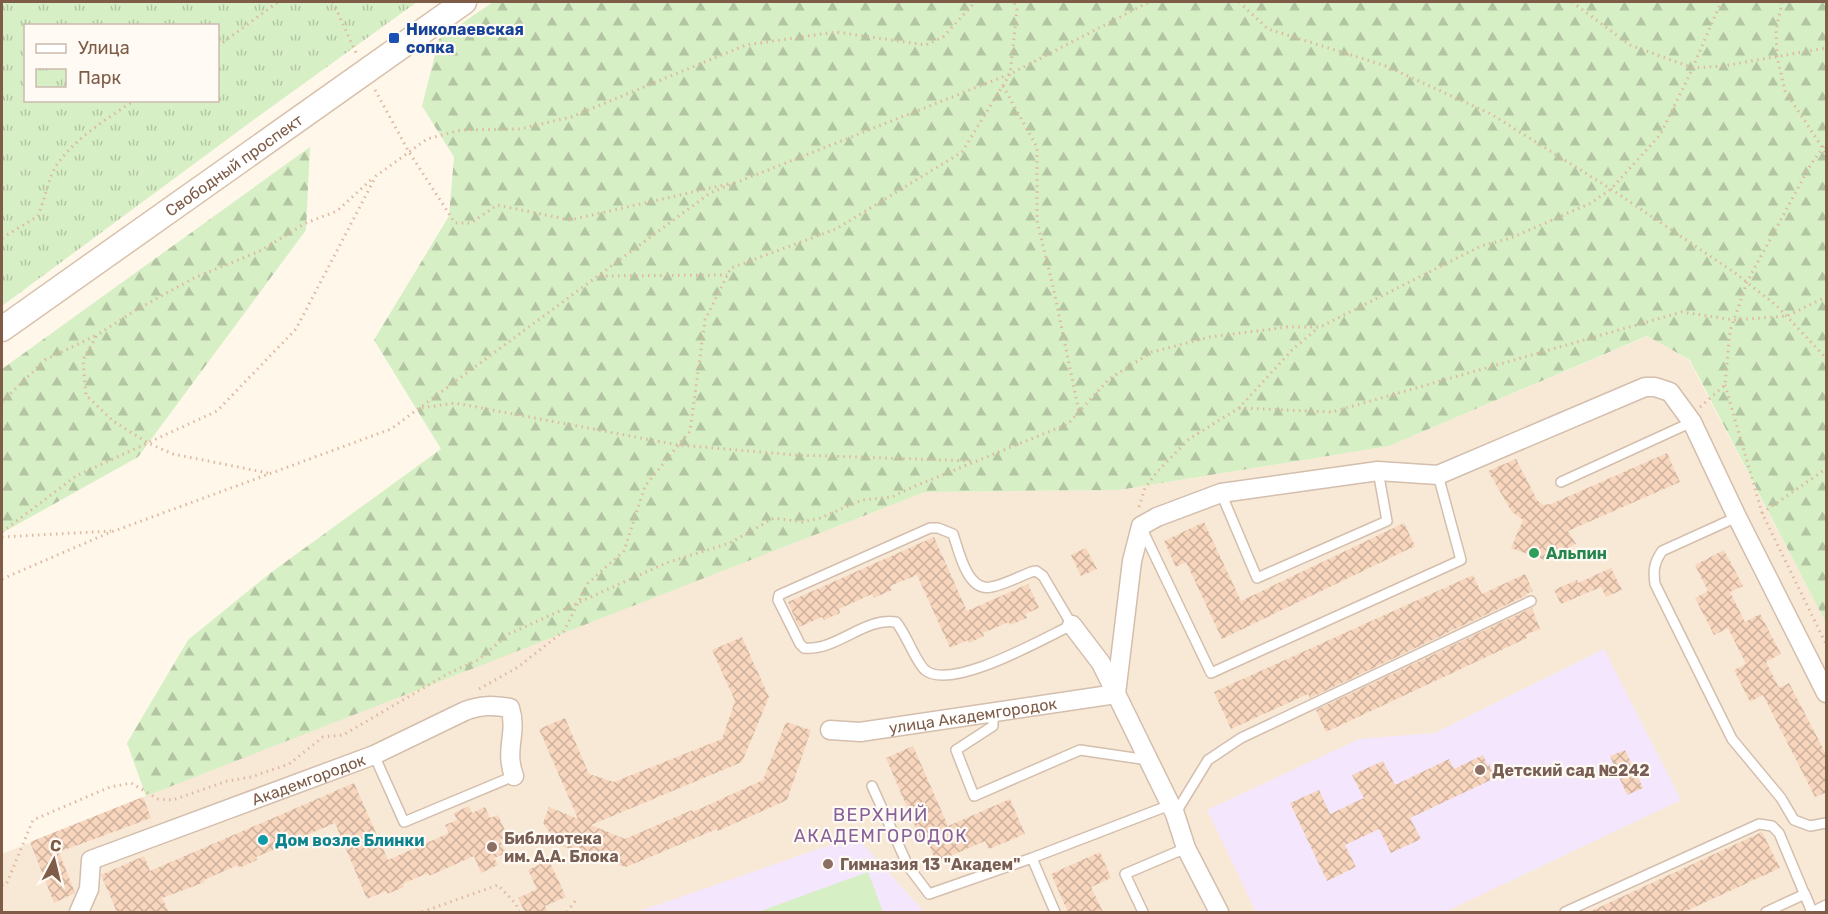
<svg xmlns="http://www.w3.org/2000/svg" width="1828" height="914" font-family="Rubik,sans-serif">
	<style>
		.residential { fill: #f8e9d7 }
		.education { fill: #f4e6fc }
		.grass { fill: #d6efc5 }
		.forest { fill: url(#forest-firs) }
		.park { fill: url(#park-tufts); fill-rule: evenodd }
		.building { fill: url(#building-cross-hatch) }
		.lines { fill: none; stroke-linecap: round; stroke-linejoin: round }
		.lane-casing { stroke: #d4bead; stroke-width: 12 }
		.street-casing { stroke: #d4bead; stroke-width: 21 }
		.secondary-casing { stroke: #d9c1ac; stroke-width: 27 }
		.path { stroke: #deb9a0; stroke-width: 3; stroke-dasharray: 1.5 4.5; stroke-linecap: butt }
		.lane { stroke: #fff; stroke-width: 9 }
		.street { stroke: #fff; stroke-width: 18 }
		.secondary { stroke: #fff; stroke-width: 24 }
		.transit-dot { fill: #1a4fb4; stroke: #fffaf3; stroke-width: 2 }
		.leisure-dot { fill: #2e9e5b; stroke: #fffaf3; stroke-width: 2 }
		.education-dot { fill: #8d6e63; stroke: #fffaf3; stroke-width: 2 }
		.culture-dot { fill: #0f9aa8; stroke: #fffaf3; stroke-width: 2 }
		.labels { text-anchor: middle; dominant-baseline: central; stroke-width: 4.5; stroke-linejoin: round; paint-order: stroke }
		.transit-label { font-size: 16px; font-weight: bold; fill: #164399; stroke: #fffaf3; text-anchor: start }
		.street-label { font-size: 16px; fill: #7e5c48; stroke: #fffaf3 }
		.leisure-label { font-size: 16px; font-weight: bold; fill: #27864d; stroke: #fffaf3; text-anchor: start }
		.education-label { font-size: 16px; font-weight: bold; fill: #785e54; stroke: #fffaf3; text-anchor: start }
		.culture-label { font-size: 16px; font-weight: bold; fill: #0d838f; stroke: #fffaf3; text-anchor: start }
		.neighbourhood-label { font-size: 18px; letter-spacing: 1.5px; fill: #87619a; stroke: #fffaf3 }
	</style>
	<defs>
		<pattern id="forest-firs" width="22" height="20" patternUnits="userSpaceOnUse" patternTransform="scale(1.5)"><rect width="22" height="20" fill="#d6efc5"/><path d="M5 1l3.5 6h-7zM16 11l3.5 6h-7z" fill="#b3c5a2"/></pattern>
		<pattern id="park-tufts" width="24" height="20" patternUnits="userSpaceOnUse" patternTransform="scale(1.5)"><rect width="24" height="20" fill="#d6efc5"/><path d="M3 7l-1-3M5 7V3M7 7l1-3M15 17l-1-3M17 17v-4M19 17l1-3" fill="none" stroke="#b3c5a2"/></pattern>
		<pattern id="building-cross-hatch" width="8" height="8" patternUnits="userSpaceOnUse" patternTransform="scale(1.5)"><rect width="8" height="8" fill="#f8d6be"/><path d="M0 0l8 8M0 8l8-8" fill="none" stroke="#ceb19c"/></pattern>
	</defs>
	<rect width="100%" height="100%" fill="#fff7ea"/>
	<polygon class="residential" points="1648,336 1689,360 1826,623 1826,912 2,912 2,854 252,753 925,492 1119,490 1389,446"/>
	<g class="education">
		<polygon points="1604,649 1681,800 1445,912 1256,912 1207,810 1359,739 1435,733"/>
		<polygon points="856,836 924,912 637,912"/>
	</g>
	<polygon class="grass" points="868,872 883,912 758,912"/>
	<g class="forest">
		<polygon points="493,2 1826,2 1826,623 1690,360 1647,336 1389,446 1119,490 925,492 146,796 127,743 188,640 269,574 441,449 374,340 449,216 454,157 422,106 439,39"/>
		<polygon points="310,147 306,230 138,457 2,533 2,369"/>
	</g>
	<path class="park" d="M 2,2 L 417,2 L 252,121 L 2,306 ZM 26,26 L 218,26 L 218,100 L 26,100 Z"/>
	<g class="building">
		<polygon points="1667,453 1680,482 1568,531 1576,544 1545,560 1511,548 1523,520 1512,512 1488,471 1516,459 1537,500 1543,505 1551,504"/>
		<polygon points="1204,522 1241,601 1404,523 1415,546 1222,639 1186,562 1176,567 1164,541"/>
		<polygon points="934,537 967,611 1028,584 1039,608 1025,614 1027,618 1010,625 1009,622 983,633 984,636 969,643 968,640 950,648 917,575 890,586 892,590 874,598 872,594 839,609 840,613 824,620 822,617 799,627 788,602"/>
		<polygon points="1086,548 1097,569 1081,576 1071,555"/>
		<polygon points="1724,550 1743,586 1730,592 1745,622 1760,614 1781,654 1766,662 1779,688 1789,683 1827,756 1827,792 1815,797 1763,695 1750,702 1734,670 1746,664 1728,628 1714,635 1695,598 1708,591 1695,565"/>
		<polygon points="1611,568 1622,590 1606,597 1601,587 1561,604 1554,590 1577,580 1578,583"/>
		<polygon points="1525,574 1533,591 1526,594 1527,595 1310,698 1308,694 1231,729 1214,692 1473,575 1482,594"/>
		<polygon points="1532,608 1540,629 1525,635 1527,638 1326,732 1316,710"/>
		<polygon points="742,637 769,697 742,762 591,825 625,839 692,810 693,812 763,780 786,722 811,730 787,800 718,831 717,829 626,867 558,845 543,823 549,807 578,819 539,729 565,718 589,774 614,782 722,739 735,701 712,650"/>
		<polygon points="913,746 948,826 1010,799 1025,834 989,849 985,841 936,862 926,838 921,840 886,758"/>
		<polygon points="1625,750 1643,788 1627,795 1610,756"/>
		<polygon points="1483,755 1487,765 1489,764 1495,778 1410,818 1421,839 1391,853 1379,829 1345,845 1356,867 1327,881 1290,803 1319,790 1330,814 1364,798 1352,775 1383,761 1395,785 1449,759 1454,769"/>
		<polygon points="354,783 388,860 449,833 445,825 457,820 454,813 469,806 472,813 485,807 490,818 498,815 508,837 500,840 506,853 494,858 498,865 481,873 474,856 429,876 428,873 402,884 404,887 387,894 386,891 367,899 335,823 309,834 310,838 292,846 290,843 256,857 257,860 239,868 238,865 204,880 205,882 162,898 169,912 117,912 101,875 144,856 150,871"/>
		<polygon points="143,797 151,818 59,852 75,893 54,903 30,842"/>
		<polygon points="1762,832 1780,868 1684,912 1589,912"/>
		<polygon points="1100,852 1111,878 1091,887 1103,912 1068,912 1051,874"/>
		<polygon points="549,860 566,897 545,906 548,912 525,912 518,898 537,889 528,870"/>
	</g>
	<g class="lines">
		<g class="lane-casing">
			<g id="lane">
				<polyline points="1561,482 1692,422"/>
				<polyline points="1221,493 1257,578 1387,521 1378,471"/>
				<path d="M 1737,517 L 1662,551 C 1654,563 1653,570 1655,584 L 1732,739 L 1781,798 L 1794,820 L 1810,826 L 1826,823"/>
				<path d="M 930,528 L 938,528 L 953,534 C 959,551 967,592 991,587 C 1004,585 1018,577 1031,572 L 1036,571 L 1043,576 L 1072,625 C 1044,638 951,692 925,670 C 915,661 907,635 896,622 C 864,617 837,651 804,648 L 800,644 L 778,600 L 779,595 Z"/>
				<polyline points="1142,529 1211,673 1461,560 1438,475"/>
				<polyline points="993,712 993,726 956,750 974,796 1080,750 1148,760"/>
				<polyline points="374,755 404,822 514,776"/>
				<polyline points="872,786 908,866 929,894 1032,858"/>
				<polyline points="1175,814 1208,760 1241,738 1531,601"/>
				<polyline points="1055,912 1032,858 1170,805"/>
				<polyline points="1143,912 1125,874 1186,848"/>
				<polyline points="1565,912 1759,824 1772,826 1779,833 1812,912"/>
				<polyline points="1766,912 1805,894 1812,912 1826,905"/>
			</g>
		</g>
		<g class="street-casing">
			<g id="street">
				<polyline points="1072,625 1101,663 1175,814 1186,848 1219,912"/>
				<polyline points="1116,694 1132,561 1141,526 1157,517 1221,493 1378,471 1438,475 1645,387 1655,387 1670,392 1692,422 1737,517 1826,693"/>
				<path id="s1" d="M 830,730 L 860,732 L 1116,694"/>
				<path id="s2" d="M 79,912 L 89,889 L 91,860 L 374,755 L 465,711 C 481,705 493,705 510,708 C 518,733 504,749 514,776"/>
			</g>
		</g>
		<g class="secondary-casing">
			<g id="secondary">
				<path id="s3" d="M 2,329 L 464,2"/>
			</g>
		</g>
		<g class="path">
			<polyline points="333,2 357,55"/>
			<polyline points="1239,2 1268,29 1386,66 1491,114 1611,189 1735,273 1777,306 1826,358"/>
			<polyline points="1572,2 1630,45 1693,68 1723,66 1826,48"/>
			<polyline points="1782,2 1776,30 1777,56 1785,91 1826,153"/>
			<polyline points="218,46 278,2"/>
			<polyline points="1003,86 1037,147 1037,221 1054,291 1079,412"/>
			<polyline points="375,90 409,152 455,223 471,223 497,205 570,220 728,184"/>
			<path d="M 2,238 L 38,216 C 44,202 49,175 58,163 C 77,137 108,118 135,100"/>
			<polyline points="600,276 727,275"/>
			<polyline points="1725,385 1762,513 1826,644"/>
			<polyline points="2,402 45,360 97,335"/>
			<polyline points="1700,407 1725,385 1730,331 1747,282 1811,164 1826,144"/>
			<polyline points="422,408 455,403 678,445 796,455 974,461"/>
			<polyline points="1239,408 1332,412 1682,312 1734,320 1787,316 1826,297"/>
			<polyline points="268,473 173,454 148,443 113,421 86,395 83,360 97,335 136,310 194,278 260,251 306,223 337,211 374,177"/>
			<polyline points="1139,507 1145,488 1157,472 1189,439 1239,408 1292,350 1318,328"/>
			<polyline points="1762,513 1826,469"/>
			<polyline points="2,532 76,476 217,411 296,329 376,176 427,139 461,130 520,129 571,117 746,45 836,32 926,45 943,37 975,2"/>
			<polyline points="2,537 111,531"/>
			<polyline points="2,579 106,534 391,429 710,193 1010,74 1149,2"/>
			<polyline points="479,689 518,667 564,631 588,583 624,551 645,486 690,431 705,320 731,268 836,229 962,152 1010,74 1017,10 1014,2"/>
			<polyline points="2,885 6,885 33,820 110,787 131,783 158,799 173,800 227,781 251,777 289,764 323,737 343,735 449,673 478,660 509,634 666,563 730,543 774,518 802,522 820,518 862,500 892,497 915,486 1068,424 1109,379 1152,352 1210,337 1287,327 1320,327 1481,246 1511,238 1591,203 1611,189 1660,135 1690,74 1721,2"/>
			<polyline points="422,912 498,885 516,904 519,912"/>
			<polyline points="567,912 576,900"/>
		</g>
		<use href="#lane" class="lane"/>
		<use href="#street" class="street"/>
		<use href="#secondary" class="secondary"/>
	</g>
	<rect class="transit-dot" x="388" y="32" width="12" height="12" rx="3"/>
	<circle class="leisure-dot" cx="1534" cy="553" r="6"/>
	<g class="education-dot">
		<circle cx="1480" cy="770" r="6"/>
		<circle cx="492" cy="847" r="6"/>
		<circle cx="828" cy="864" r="6"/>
	</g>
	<circle class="culture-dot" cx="263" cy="840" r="6"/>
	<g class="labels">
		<g class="transit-label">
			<text x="406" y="29">Николаевская<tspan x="406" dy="18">сопка</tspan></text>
		</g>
		<g class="street-label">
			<text stroke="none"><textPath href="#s3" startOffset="284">Свободный проспект</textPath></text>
			<text stroke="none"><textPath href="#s1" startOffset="144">улица Академгородок</textPath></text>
			<text stroke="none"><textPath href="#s2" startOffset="286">Академгородок</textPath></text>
		</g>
		<g class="leisure-label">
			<text x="1546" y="553">Альпин</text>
		</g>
		<g class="education-label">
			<text x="1492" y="770">Детский сад №242</text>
			<text x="504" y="838">Библиотека<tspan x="504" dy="18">им. А.А. Блока</tspan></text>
			<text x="840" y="864">Гимназия 13 "Академ"</text>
		</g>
		<g class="culture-label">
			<text x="275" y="840">Дом возле Блинки</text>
		</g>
		<g class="neighbourhood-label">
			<text x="881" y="815">ВЕРХНИЙ<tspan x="881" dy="21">АКАДЕМГОРОДОК</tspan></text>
		</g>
	</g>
	<rect width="1828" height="914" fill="none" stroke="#7e5c48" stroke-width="6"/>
	<rect x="24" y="24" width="195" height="78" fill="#fffaf3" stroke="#cbbbaf" stroke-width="1.5"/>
	<rect x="36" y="44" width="30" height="9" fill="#ffffff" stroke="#cbbbaf" stroke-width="1.5"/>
	<text x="78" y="54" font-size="18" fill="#7e5c48">Улица</text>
	<rect x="36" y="69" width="30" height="18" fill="url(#park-tufts)" stroke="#cbbbaf" stroke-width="1.5"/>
	<text x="78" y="84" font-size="18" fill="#7e5c48">Парк</text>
	<g transform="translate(54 860) rotate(7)" stroke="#fffaf3" stroke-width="4.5" paint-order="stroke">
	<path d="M0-4.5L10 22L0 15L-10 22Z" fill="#7e5c48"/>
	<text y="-9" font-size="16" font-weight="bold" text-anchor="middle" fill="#7e5c48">С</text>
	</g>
</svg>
